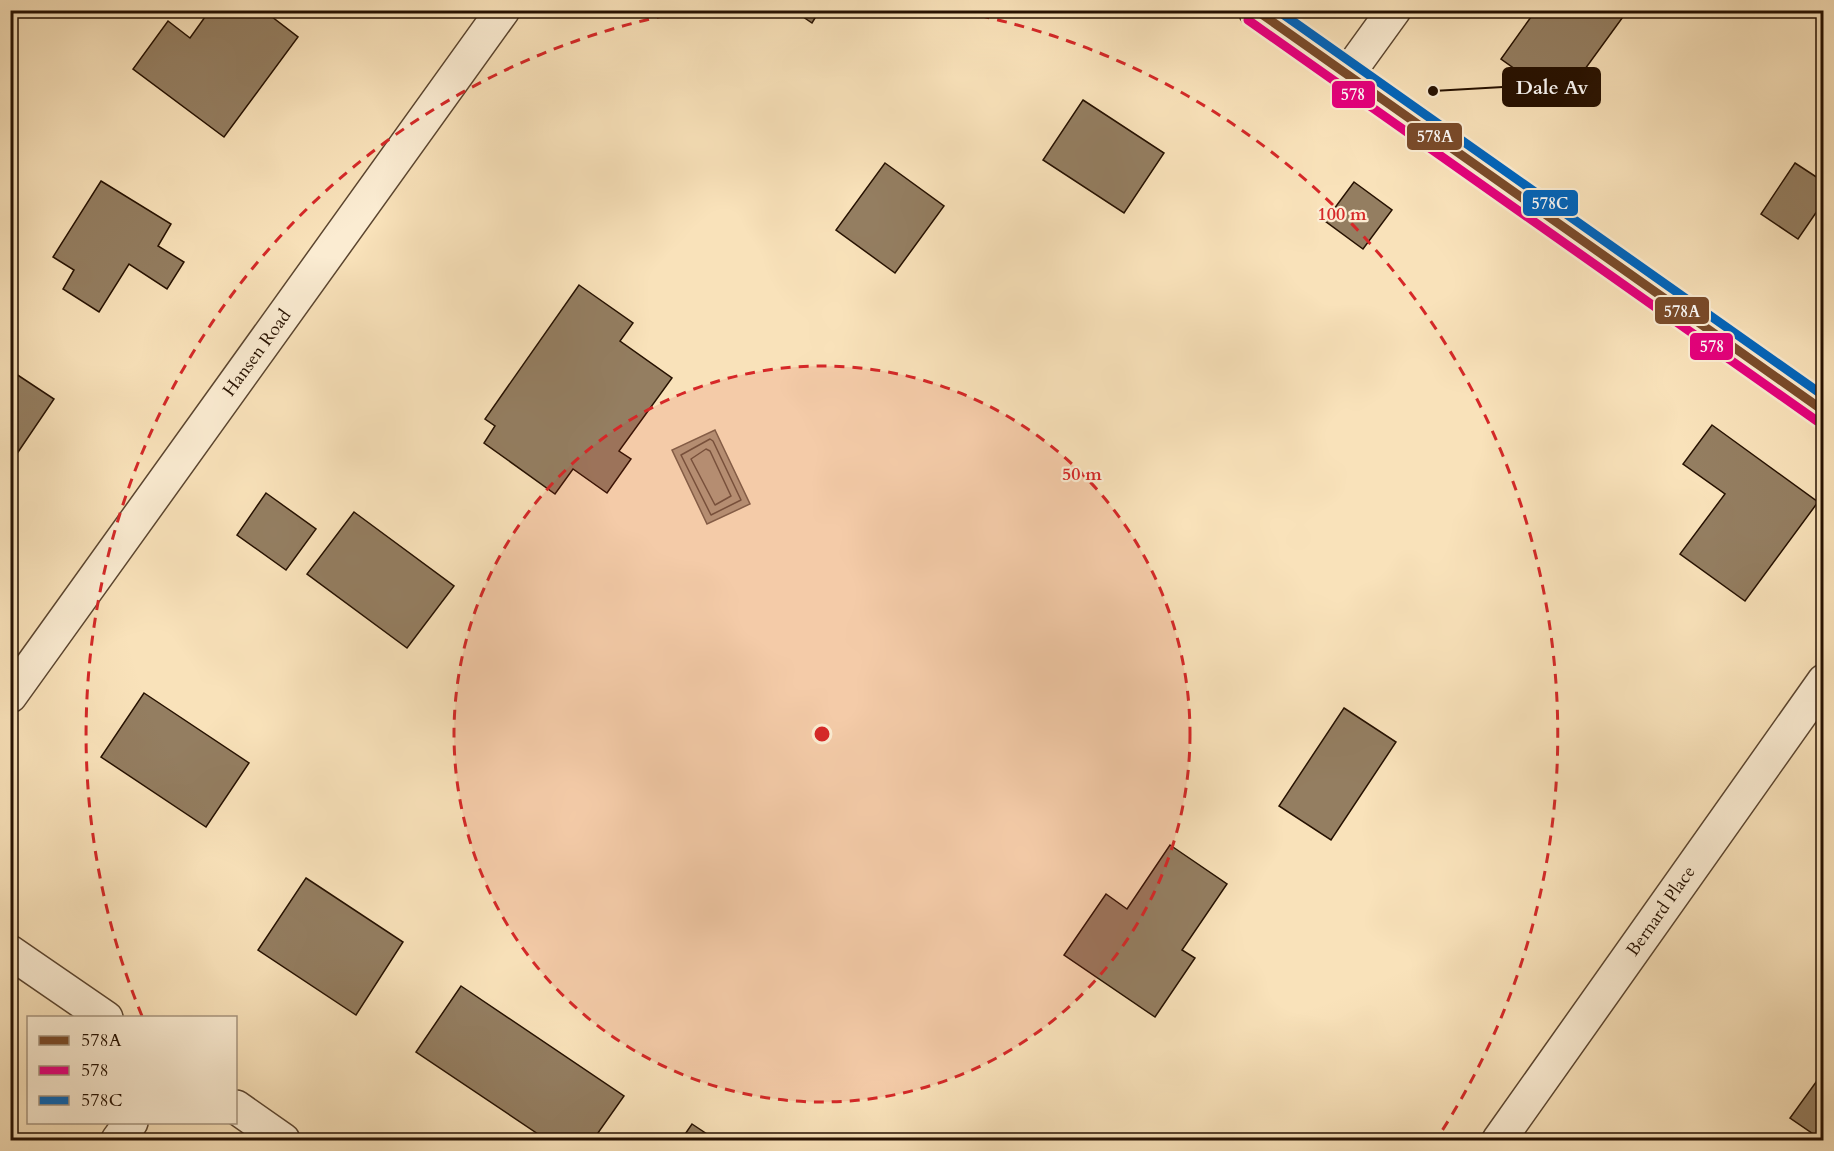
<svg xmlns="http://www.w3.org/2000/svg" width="1834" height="1151" font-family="Cardo,serif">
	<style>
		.water { fill: #b19b7b; stroke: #79644a; stroke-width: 1.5 }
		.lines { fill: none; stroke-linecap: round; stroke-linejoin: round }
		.shore { stroke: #6c563e; stroke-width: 1.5 }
		.building { fill: #947e61; stroke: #261101; stroke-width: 1.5 }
		.minor-casing { stroke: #5b452f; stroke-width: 36 }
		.tertiary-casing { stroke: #5b452f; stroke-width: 36 }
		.minor { stroke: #fbecd2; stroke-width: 33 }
		.tertiary { stroke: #fbecd2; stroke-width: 33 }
		.bus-1-casing { stroke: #fbecd2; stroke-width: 14 }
		.bus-2-casing { stroke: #fbecd2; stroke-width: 14 }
		.bus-3-casing { stroke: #fbecd2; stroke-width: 14 }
		.bus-1 { stroke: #7a4b2a; stroke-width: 9 }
		.bus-2 { stroke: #e5007d; stroke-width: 9 }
		.bus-3 { stroke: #0065bd; stroke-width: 9 }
		.ring { fill: none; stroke: #d62828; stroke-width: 3; stroke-dasharray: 10 8 }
		.labels { text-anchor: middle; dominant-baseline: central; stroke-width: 4.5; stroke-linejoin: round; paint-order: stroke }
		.street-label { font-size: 18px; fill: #261101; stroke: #fbecd2 }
		.centre { fill: #d62828; stroke: #fbecd2; stroke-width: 3 }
		.ring-label { font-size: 18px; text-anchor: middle; font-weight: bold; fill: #d62828; stroke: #fbecd2; stroke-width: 4.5; stroke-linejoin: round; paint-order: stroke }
		.leader { fill: none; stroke: #261101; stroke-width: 2 }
		.callout-dot { fill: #261101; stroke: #fbecd2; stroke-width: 2 }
		.callout { fill: #261101; stroke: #261101; stroke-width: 2 }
		.callout-label { font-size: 20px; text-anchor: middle; font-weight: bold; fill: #fff }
		.line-badge { stroke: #fbecd2; stroke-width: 2 }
		.badge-label { font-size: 16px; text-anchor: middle; font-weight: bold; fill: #fff }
	</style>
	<rect width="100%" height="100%" fill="#f9e2ba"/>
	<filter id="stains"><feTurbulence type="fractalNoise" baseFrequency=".00333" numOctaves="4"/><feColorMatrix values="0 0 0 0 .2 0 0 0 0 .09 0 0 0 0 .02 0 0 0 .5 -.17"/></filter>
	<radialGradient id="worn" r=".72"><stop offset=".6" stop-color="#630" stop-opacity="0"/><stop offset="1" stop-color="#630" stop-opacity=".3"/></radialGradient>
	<polygon class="water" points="715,430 750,504 707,524 672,450"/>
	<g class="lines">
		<g class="shore">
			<polygon points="710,439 713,441 741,500 711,515 681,455"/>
			<polygon points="706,449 710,451 731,496 715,505 691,459"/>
		</g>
	</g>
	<g class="building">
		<polygon points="210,10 263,10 298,37 224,137 133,69 168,21 190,38"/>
		<polygon points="793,10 820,10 812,23"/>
		<polygon points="1536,10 1628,10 1561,102 1501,59"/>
		<polygon points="1083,100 1164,153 1124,213 1043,160"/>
		<polygon points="885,163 944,206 895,273 836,230"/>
		<polygon points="1795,163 1824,182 1824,201 1798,239 1761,214"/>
		<polygon points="101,181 171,224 158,246 184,262 167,289 129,264 99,312 63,289 74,270 53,257"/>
		<polygon points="1354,182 1392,210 1363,249 1325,221"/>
		<polygon points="579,285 633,323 620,341 672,378 619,451 631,459 607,493 573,469 555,494 484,443 495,426 485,419"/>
		<polygon points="10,370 54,399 10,464"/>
		<polygon points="1712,425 1818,502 1745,601 1680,554 1725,494 1683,464"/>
		<polygon points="266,493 316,529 286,570 237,535"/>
		<polygon points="354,512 454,586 407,648 307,574"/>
		<polygon points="144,693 249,763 206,827 101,757"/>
		<polygon points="1344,708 1396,742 1331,840 1279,806"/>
		<polygon points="1170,845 1227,884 1182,950 1195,958 1155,1017 1064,955 1106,894 1127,909"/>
		<polygon points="306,878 403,942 356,1015 258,950"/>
		<polygon points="461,986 624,1096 593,1140 547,1140 416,1052"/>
		<polygon points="1824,1071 1824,1140 1813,1140 1816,1136 1790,1118"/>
		<polygon points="692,1124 716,1140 681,1140"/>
	</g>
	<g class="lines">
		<g class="minor-casing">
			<g id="minor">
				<polyline points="1347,75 1394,10"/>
				<polyline points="236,1107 283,1140"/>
				<polyline points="1499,1140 1824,681"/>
			</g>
		</g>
		<g class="tertiary-casing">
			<g id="tertiary">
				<polyline points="1255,10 1824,411"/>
				<polyline points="10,696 503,10"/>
				<polyline points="10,952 106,1018"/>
				<polyline points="118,1140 131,1122"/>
			</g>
		</g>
		<use href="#minor" class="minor"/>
		<use href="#tertiary" class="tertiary"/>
		<g class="bus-1-casing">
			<polyline id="bus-1" points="1256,10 1824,411"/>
		</g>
		<g class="bus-2-casing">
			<polyline id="bus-2" points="1248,20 1817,421"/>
		</g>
		<g class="bus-3-casing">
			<polyline id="bus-3" points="1277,10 1824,396"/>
		</g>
		<use href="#bus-1" class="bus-1"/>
		<use href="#bus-2" class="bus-2"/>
		<use href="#bus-3" class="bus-3"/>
	</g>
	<circle cx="822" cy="734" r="368" fill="#d62828" fill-opacity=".12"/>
	<g class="ring">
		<circle cx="822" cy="734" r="368"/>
		<path d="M142 1016A736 736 0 0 1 682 12M962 12A736 736 0 0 1 1436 1140"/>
	</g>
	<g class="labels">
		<g class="street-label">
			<text transform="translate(257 353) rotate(-54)">Hansen Road</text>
			<text transform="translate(1661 911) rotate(-55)">Bernard Place</text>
		</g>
	</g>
	<circle cx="822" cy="734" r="9" class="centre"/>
	<g class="ring-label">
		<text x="1342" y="220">100 m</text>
		<text x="1082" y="480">50 m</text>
	</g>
	<path class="leader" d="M1433 91L1503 87"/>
	<circle class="callout-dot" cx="1433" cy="91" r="6"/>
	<rect class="callout" x="1503" y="68" width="97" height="38" rx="6"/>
	<g class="callout-label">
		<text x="1552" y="94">Dale Av</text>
	</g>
	<g class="line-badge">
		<rect x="1331" y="80" width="45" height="29" rx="6" fill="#e5007d"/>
		<rect x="1406" y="122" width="57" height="29" rx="6" fill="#7a4b2a"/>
		<rect x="1522" y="189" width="57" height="28" rx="6" fill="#0065bd"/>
		<rect x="1654" y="296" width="56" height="29" rx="6" fill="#7a4b2a"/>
		<rect x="1689" y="332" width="45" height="29" rx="6" fill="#e5007d"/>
	</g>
	<g class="badge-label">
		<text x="1353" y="100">578</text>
		<text x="1435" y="142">578A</text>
		<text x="1550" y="209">578C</text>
		<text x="1682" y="317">578A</text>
		<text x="1712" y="352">578</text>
	</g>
	<rect width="1834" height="1151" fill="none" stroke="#f9e2ba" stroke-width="36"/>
	<rect x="12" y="12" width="1810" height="1127" fill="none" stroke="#261101" stroke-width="3"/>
	<rect x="18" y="18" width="1798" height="1115" fill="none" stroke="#261101" stroke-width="1.5"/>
	<rect x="27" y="1016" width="210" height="108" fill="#fbecd2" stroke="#a6947e" stroke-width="1.5"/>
	<rect x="39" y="1036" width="30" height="9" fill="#7a4b2a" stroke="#a6947e" stroke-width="1.5"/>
	<text x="81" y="1046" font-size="18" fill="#261101">578A</text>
	<rect x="39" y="1066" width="30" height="9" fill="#e5007d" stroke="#a6947e" stroke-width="1.5"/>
	<text x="81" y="1076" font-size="18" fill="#261101">578</text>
	<rect x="39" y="1096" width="30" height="9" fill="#0065bd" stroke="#a6947e" stroke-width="1.5"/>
	<text x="81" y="1106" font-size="18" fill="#261101">578C</text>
	<rect width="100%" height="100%" filter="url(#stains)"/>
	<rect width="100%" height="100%" fill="url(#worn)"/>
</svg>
